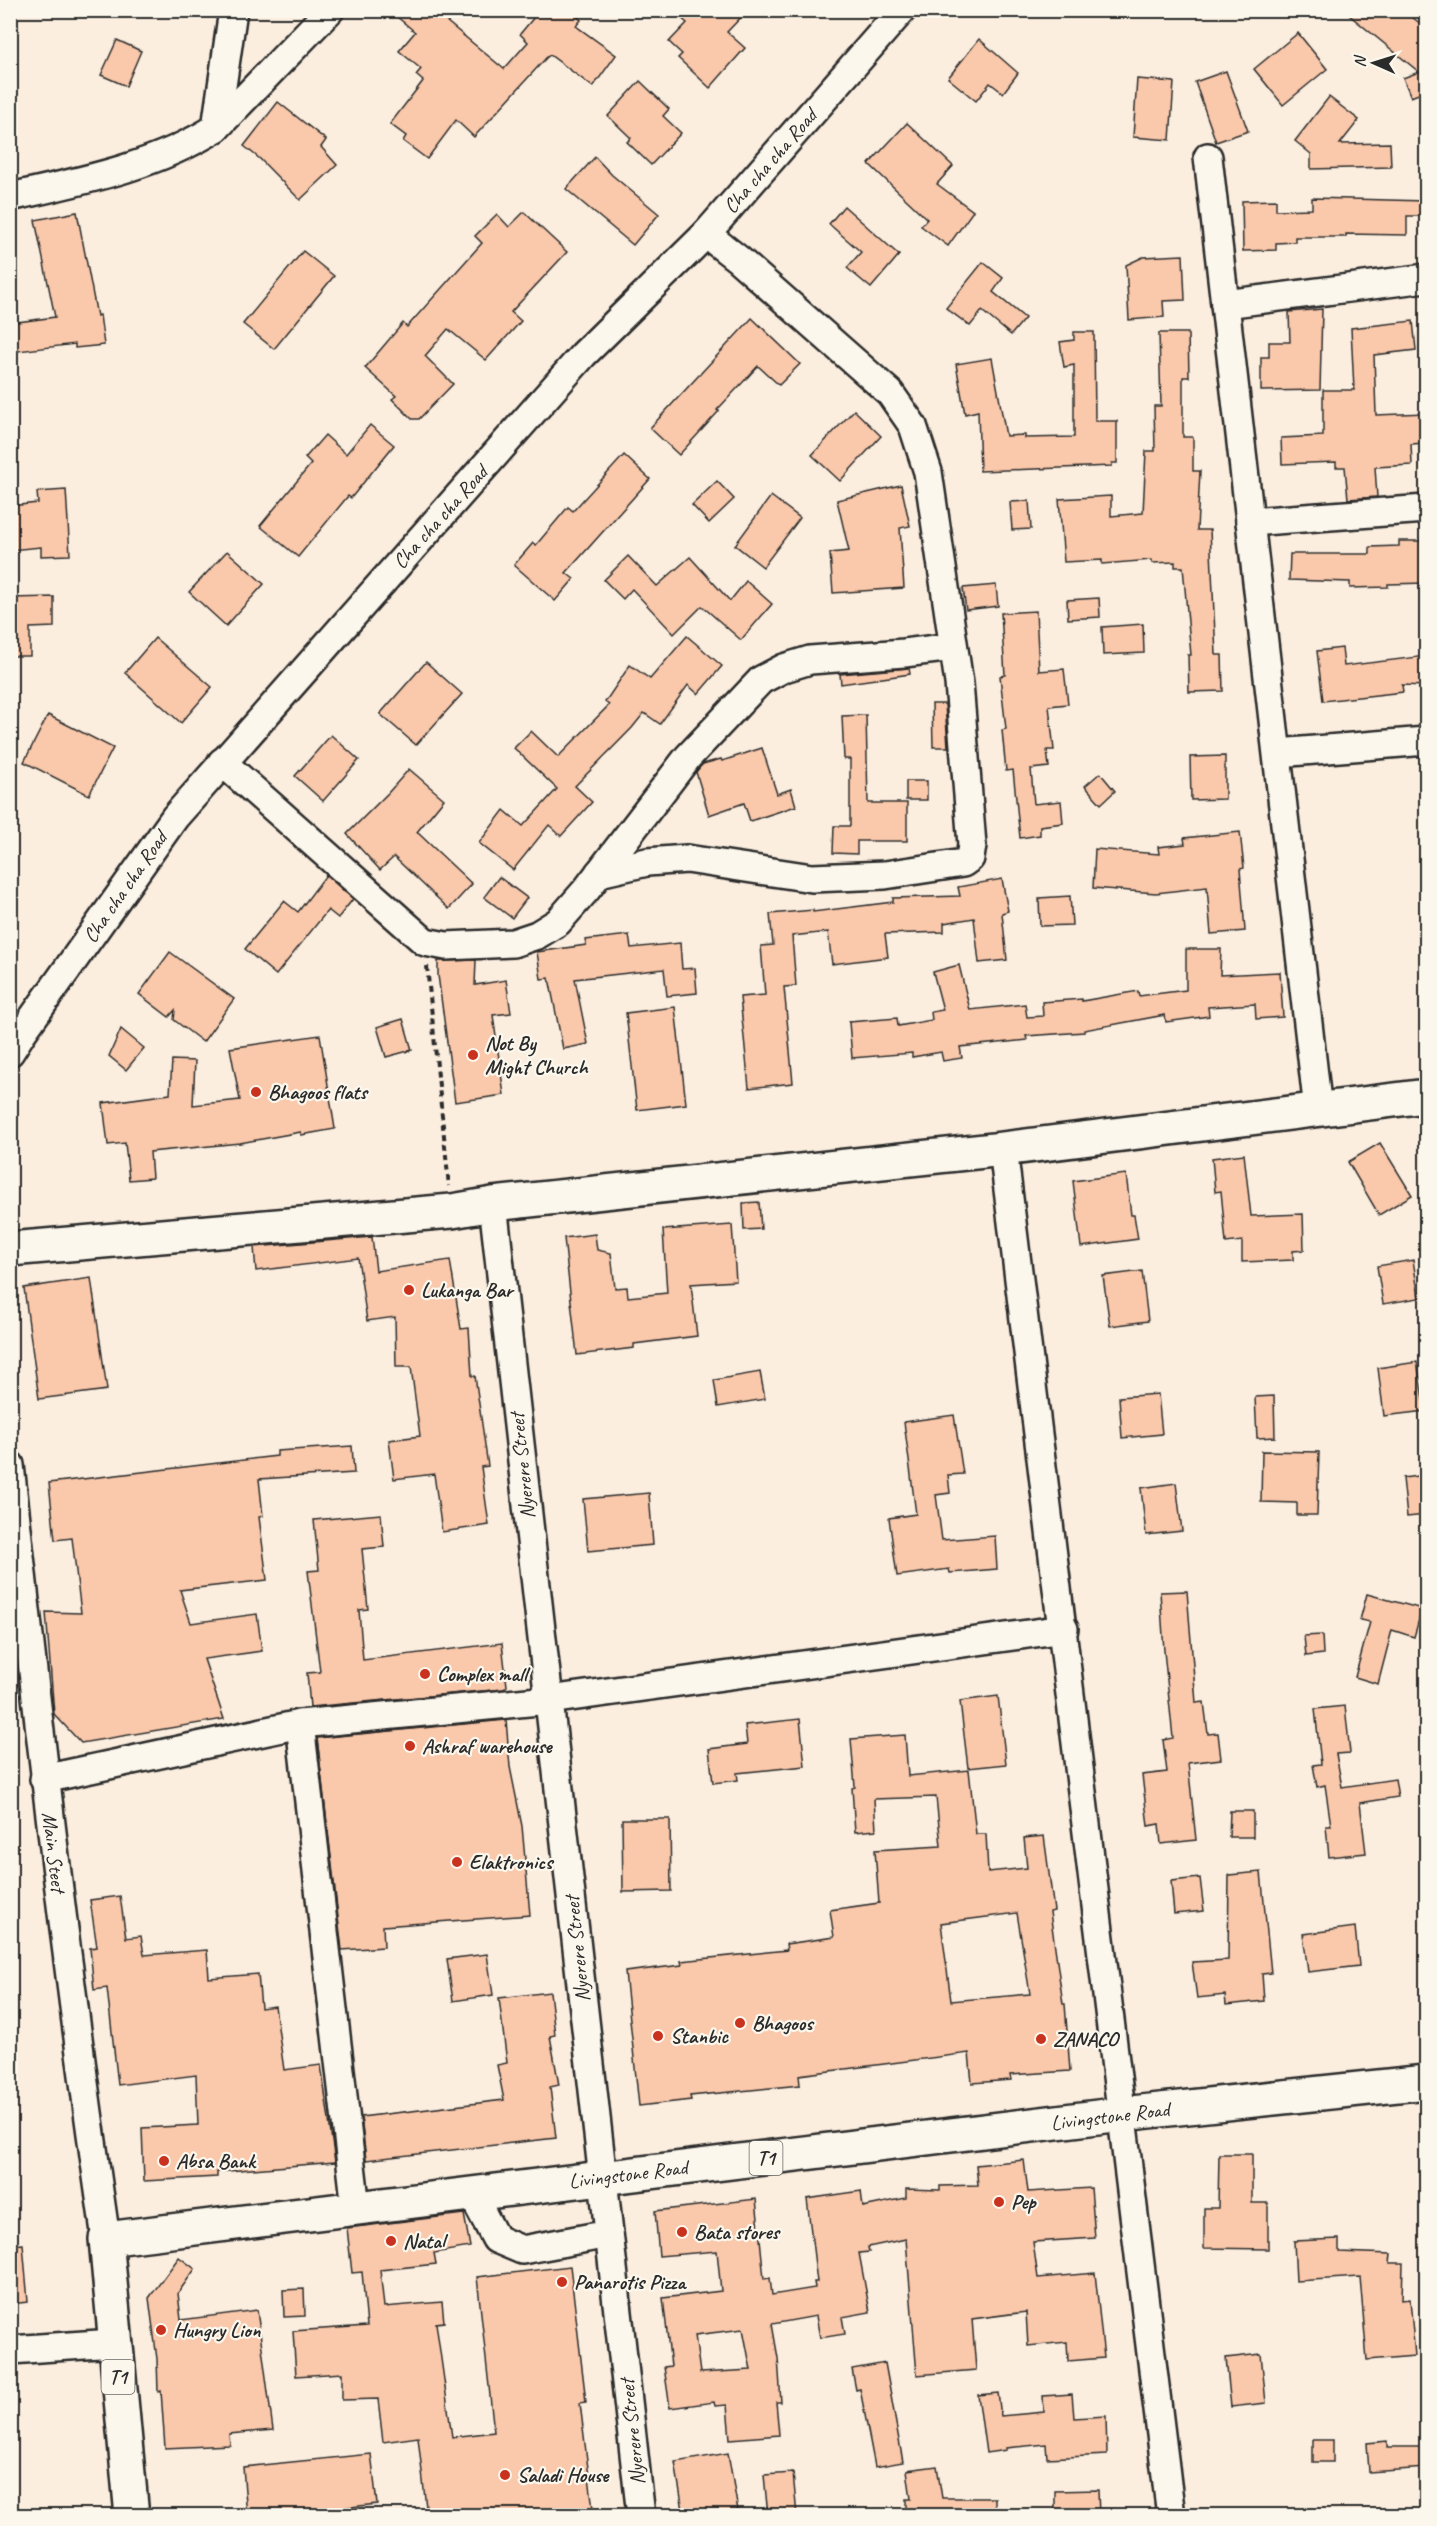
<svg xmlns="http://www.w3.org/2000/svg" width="1437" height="2526" font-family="Caveat,sans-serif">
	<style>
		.building { fill: #fac8aa; stroke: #2b2b2b; stroke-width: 1.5; fill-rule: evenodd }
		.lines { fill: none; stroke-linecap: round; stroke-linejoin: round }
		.minor-casing { stroke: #2b2b2b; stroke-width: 32 }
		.major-casing { stroke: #2b2b2b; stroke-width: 38 }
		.highway-casing { stroke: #2b2b2b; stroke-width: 38 }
		.path { stroke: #2b2b2b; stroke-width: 4; stroke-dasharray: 6 4.5; stroke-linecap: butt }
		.minor { stroke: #fbf7ec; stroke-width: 27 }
		.major { stroke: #fbf7ec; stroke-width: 33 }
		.highway { stroke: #fbf7ec; stroke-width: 33 }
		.poi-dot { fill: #c8321e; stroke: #fbf7ec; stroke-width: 2 }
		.labels { text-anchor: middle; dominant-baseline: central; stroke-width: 4.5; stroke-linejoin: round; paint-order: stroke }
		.shield { fill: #fbf7ec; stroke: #696865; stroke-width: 1.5 }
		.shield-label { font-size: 20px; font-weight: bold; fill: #2b2b2b }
		.street-label { font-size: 21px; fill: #2b2b2b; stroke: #fbf7ec }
		.poi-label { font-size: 21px; font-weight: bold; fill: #2b2b2b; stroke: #fbf7ec; text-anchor: start }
	</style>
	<rect width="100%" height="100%" fill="#fbeedf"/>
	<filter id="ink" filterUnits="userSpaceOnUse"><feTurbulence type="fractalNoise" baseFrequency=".0167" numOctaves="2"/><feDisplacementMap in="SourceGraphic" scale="12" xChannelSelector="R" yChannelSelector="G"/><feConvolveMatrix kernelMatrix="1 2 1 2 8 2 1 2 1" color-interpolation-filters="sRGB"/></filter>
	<g filter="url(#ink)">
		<g class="building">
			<polygon points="389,10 417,10 427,19 434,11 504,69 528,42 520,34 540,10 571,10 581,20 576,26 616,55 593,87 550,55 546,58 474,137 456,120 427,159 403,141 406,136 390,124 423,81 416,75 421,69 399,51 415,32"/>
			<polygon points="672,10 748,10 727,32 745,48 710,88 678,58 682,54 669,42 687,23"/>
			<polygon points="1343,10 1403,10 1426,28 1426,91 1411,97 1403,78 1419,72"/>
			<polygon points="1298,33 1327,69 1283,105 1254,69"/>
			<polygon points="979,39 1018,73 1003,93 990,83 976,101 948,78"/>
			<polygon points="117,40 141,51 126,86 101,75"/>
			<polygon points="1226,71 1248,131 1216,142 1195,82"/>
			<polygon points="1137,79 1174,82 1170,140 1133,137"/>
			<polygon points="640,81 669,109 663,116 681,133 651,165 627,142 631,138 608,116"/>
			<polygon points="1329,97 1359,120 1340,144 1390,143 1391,167 1311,169 1311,154 1295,141"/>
			<polygon points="278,102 326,140 321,147 337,165 300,200 260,159 244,146"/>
			<polygon points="907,123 953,166 937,184 973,211 948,246 921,226 927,219 869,164"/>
			<polygon points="595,157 612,175 659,214 633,245 566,189"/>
			<polygon points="1312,198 1426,201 1426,216 1407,216 1407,235 1346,234 1346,237 1295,237 1295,242 1276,243 1276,250 1243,251 1242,201 1276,200 1276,210 1312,209"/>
			<polygon points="844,206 899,255 871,288 847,268 861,252 829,224"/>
			<polygon points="77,212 97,316 100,315 104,345 75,348 75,344 10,352 10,323 55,317 35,220"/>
			<polygon points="524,212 567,252 511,312 521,321 486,360 448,329 425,356 453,384 419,419 412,419 392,399 396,396 365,368 403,323 407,327 482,243 475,236 497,214 509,227"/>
			<polygon points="303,251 334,276 274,349 243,324"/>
			<polygon points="1183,255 1185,300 1163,301 1164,317 1129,320 1126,265 1143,257"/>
			<polygon points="983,262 1003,278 993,292 1025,318 1011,335 982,311 970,326 946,308"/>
			<polygon points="1322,309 1320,390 1261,391 1261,357 1269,357 1269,342 1290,342 1289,312"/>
			<polygon points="752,318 800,364 779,385 758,366 717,410 719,411 679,455 650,428"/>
			<polygon points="1413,321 1416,350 1374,355 1376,415 1426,413 1426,443 1411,444 1412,465 1375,467 1377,497 1348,499 1345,467 1336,467 1336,462 1282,464 1281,438 1323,436 1323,390 1354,390 1351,328"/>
			<polygon points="1074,332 1094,332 1095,421 1117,421 1117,463 1112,463 1112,466 980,471 978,411 965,414 956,364 992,358 1006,436 1025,435 1025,438 1074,437 1074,365 1064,367 1060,342 1074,340"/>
			<polygon points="1159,333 1188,333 1189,377 1183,377 1183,437 1193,437 1193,471 1200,471 1197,530 1210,530 1216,655 1222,655 1223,691 1189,692 1188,655 1191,655 1183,567 1175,567 1175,562 1152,563 1152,560 1102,564 1102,560 1064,562 1059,499 1111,496 1111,516 1143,513 1146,451 1155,451 1154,406 1161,406"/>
			<polygon points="854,410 881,436 840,481 812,455"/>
			<polygon points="370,425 394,445 351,498 348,496 298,557 260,526 311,464 305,458 325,435 346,454"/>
			<polygon points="624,455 650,479 566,573 574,579 555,601 514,565 533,543 536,545 568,507 573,511"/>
			<polygon points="717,481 734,499 709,523 692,505"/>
			<polygon points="901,485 910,526 900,528 904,588 833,593 830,553 849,551 837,500"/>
			<polygon points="66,490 70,555 41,556 41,547 10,550 10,506 38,503 37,492"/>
			<polygon points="771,496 800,518 763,567 735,545"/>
			<polygon points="1029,501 1031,529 1012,530 1010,502"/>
			<polygon points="1399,541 1426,541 1426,583 1388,584 1388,587 1350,588 1350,582 1289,580 1290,554 1370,554 1370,547 1399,546"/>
			<polygon points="227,551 264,584 226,626 189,592"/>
			<polygon points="628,556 657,586 690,557 730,601 746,581 772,604 741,640 702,606 674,634 632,589 623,599 604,580"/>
			<polygon points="996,585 998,606 966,610 963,588"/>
			<polygon points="54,597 54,627 30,628 30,656 10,656 10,598"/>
			<polygon points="1099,598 1100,617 1068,619 1067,600"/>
			<polygon points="1036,611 1039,671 1064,669 1068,704 1049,706 1054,750 1047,750 1049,767 1031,769 1034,804 1061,801 1063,823 1040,826 1040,835 1020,838 1013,770 1006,771 1002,730 1006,729 1000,676 1005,675 1001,613"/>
			<polygon points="1143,624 1144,653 1103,655 1102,627"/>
			<polygon points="687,636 722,666 698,694 688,685 660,724 644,713 632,728 575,786 592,802 561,836 549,825 513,870 479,843 504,810 523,826 557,789 514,748 531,731 558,757 609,705 605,702 630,665 650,679"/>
			<polygon points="155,638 212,687 181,723 125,673"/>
			<polygon points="1342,648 1344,666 1426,656 1426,686 1402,685 1403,692 1323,701 1317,651"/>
			<polygon points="426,662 462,694 416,745 380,714"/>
			<polygon points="909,668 910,674 841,684 840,674"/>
			<polygon points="932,704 945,704 948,747 933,747"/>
			<polygon points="48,715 113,748 89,795 24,762"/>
			<polygon points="866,715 868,803 907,803 907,841 857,841 857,854 833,853 834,826 850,826 850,759 844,759 842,716"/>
			<polygon points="331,735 359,760 323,801 295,776"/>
			<polygon points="762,748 777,794 791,789 796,806 750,821 744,803 709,815 696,772 700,767 703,764 721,759 722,761"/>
			<polygon points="1225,756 1225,799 1191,800 1190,757"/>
			<polygon points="409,769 444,799 417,832 472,884 449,909 394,857 380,870 347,834 388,793"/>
			<polygon points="1100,773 1115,791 1101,804 1085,786"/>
			<rect x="906" y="781" width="21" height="19"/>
			<polygon points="1240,832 1244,868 1240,869 1245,931 1211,934 1207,887 1156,893 1093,888 1095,849 1159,854 1158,847 1185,844 1184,838"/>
			<polygon points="326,875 353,899 338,918 328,910 276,975 245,949 284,901 298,912"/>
			<polygon points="499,877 527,898 512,918 484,897"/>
			<polygon points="1002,879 1008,911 1002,913 1007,960 979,963 974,918 944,923 944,932 885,934 888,957 832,964 828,932 792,936 796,986 784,987 793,1083 749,1088 740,997 765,995 761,946 773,945 770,914 813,910 813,912 893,902 893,898 960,896 958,887"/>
			<polygon points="1070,896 1072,925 1040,926 1039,898"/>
			<polygon points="629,935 631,948 680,943 682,969 695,968 697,993 667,996 664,969 575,979 588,1044 563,1049 549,978 541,979 537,952 586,945 585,940"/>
			<polygon points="1186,949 1221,949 1220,975 1280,972 1283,1017 1256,1019 1255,1004 1208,1007 1209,1016 1166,1022 1165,1015 1084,1030 1084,1032 1026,1036 1027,1040 960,1047 962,1058 943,1061 941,1052 912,1057 912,1053 852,1058 849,1022 897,1018 898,1026 932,1020 931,1012 943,1010 933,972 959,965 970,1010 1025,1004 1027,1017 1043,1016 1042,1002 1082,999 1082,1001 1138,991 1139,996 1186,990"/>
			<polygon points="170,952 234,999 203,1042 174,1020 175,1010 169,1017 139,994"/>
			<polygon points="476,960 475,985 506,980 511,1013 493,1015 504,1095 455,1102 438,975 438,961"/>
			<polygon points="675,1007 686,1104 637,1110 626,1013"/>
			<polygon points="403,1019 412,1050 386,1057 377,1027"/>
			<polygon points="121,1029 144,1048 126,1070 109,1056"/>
			<polygon points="320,1035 335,1129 301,1135 301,1132 240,1143 150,1152 152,1178 129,1180 125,1143 108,1145 103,1103 170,1094 172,1060 195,1061 193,1105 240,1100 230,1048"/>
			<polygon points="1380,1143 1412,1195 1379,1215 1348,1162"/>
			<polygon points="1244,1154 1251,1216 1303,1214 1304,1250 1293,1251 1293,1260 1242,1262 1242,1241 1226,1243 1221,1191 1215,1192 1212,1158"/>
			<polygon points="1126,1174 1131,1215 1134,1215 1138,1239 1081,1247 1073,1181"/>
			<polygon points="759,1202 761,1229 744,1230 743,1203"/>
			<polygon points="732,1225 736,1281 691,1284 697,1336 634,1344 634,1348 577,1355 564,1238 595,1234 597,1250 611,1253 615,1288 627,1287 628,1297 667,1293 663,1230"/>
			<polygon points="372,1237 376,1271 450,1260 461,1329 469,1328 472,1376 475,1376 488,1466 481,1467 489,1525 442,1532 434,1474 394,1479 389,1440 420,1436 411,1367 396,1367 395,1317 367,1321 358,1258 256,1271 254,1247"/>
			<polygon points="1413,1260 1419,1298 1383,1304 1377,1266"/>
			<polygon points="1142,1271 1148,1321 1110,1326 1103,1276"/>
			<polygon points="91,1278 107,1390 39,1399 24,1288"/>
			<polygon points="1417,1362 1425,1411 1384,1416 1378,1368"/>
			<polygon points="760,1372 765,1399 718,1407 714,1380"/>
			<polygon points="1158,1394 1162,1434 1122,1438 1119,1397"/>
			<polygon points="1274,1396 1275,1437 1257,1438 1255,1397"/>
			<polygon points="954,1415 963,1474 948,1475 950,1493 936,1495 942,1540 995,1536 997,1569 950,1573 949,1569 897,1576 889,1518 916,1514 904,1422"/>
			<polygon points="352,1446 354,1473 259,1479 263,1516 259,1517 267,1580 180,1590 191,1623 257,1614 262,1651 204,1659 224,1719 81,1743 54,1714 46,1612 81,1613 72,1538 55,1540 49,1483 277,1456 277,1451"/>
			<polygon points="1262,1451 1319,1452 1317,1515 1297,1515 1297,1503 1261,1502"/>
			<polygon points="1426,1475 1426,1515 1407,1517 1403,1478"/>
			<polygon points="1176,1483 1182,1531 1146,1535 1141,1488"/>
			<polygon points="649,1493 653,1545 588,1551 583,1499"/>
			<polygon points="381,1514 384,1547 362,1549 368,1609 359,1610 363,1660 502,1643 507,1686 504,1689 310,1707 307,1673 320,1672 308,1571 319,1570 314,1520"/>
			<polygon points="1187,1591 1196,1703 1204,1702 1208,1734 1218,1733 1221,1759 1188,1763 1196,1840 1161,1844 1159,1824 1148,1826 1142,1775 1167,1772 1163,1740 1173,1738 1164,1651 1160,1592"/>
			<polygon points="1367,1594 1422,1609 1414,1637 1392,1630 1378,1684 1355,1677 1370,1622 1360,1620"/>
			<polygon points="1322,1635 1323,1654 1306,1656 1304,1636"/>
			<polygon points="998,1696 1006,1764 968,1768 960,1701"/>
			<polygon points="1345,1706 1350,1753 1336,1754 1342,1787 1395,1779 1398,1797 1360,1803 1366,1853 1329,1857 1326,1826 1331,1826 1325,1785 1317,1787 1313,1765 1321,1764 1315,1709"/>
			<polygon points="800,1719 805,1766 737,1773 738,1780 713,1783 709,1749 747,1744 745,1725"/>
			<polygon points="506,1720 510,1767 522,1826 530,1915 383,1926 384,1947 342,1950 317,1738"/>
			<path d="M 905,1735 L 908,1776 L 969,1770 L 976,1834 L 986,1834 L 988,1872 L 1027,1868 L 1024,1838 L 1044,1836 L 1054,1911 L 1050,1912 L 1063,2004 L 1065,2004 L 1070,2071 L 1010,2075 L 1011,2080 L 972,2083 L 969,2053 L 799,2075 L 800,2085 L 690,2096 L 691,2100 L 639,2106 L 625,1972 L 682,1965 L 681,1961 L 787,1950 L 786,1944 L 834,1937 L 830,1910 L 879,1903 L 875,1850 L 941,1846 L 936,1797 L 874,1799 L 876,1830 L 855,1832 L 852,1788 L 855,1787 L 851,1739 ZM 1017,1913 L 1030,1994 L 951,2001 L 941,1923 Z"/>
			<polygon points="1230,1811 1253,1811 1253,1837 1229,1837"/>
			<polygon points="622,1819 670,1819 671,1891 623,1892"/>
			<polygon points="1261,1872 1271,1973 1262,1974 1264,2001 1226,2005 1225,1995 1197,1998 1192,1962 1228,1960 1229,1875"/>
			<polygon points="1200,1878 1204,1911 1174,1914 1171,1881"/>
			<polygon points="120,1896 126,1938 141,1936 144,1955 207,1950 209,1978 258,1974 261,2008 275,2006 284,2070 321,2065 335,2162 217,2172 217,2177 144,2181 142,2128 198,2125 196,2075 118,2085 107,1988 94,1990 90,1948 97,1947 90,1900"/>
			<polygon points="1355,1927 1359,1966 1308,1972 1303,1934"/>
			<polygon points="487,1954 493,1995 453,2001 447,1959"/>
			<polygon points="550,1992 555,2035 550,2036 559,2085 550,2087 556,2138 366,2160 361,2117 504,2100 497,2065 507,2063 499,1998"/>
			<polygon points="1219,2154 1252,2154 1252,2203 1268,2203 1268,2249 1204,2248 1204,2208 1218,2208"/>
			<path d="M 1024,2160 L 1028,2192 L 1091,2188 L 1095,2238 L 1033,2242 L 1038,2278 L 1095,2273 L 1104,2358 L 1068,2361 L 1067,2342 L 1028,2346 L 1026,2312 L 972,2319 L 976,2370 L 917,2375 L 906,2239 L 868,2247 L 869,2252 L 859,2253 L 870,2312 L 842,2317 L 845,2334 L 820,2338 L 816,2316 L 772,2324 L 778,2358 L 781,2402 L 776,2402 L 779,2435 L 730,2439 L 727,2405 L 715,2406 L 714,2402 L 670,2408 L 664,2367 L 671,2366 L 663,2298 L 721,2291 L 717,2251 L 659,2256 L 655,2211 L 756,2199 L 764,2279 L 770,2278 L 772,2295 L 815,2288 L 814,2282 L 817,2282 L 807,2199 L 861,2191 L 863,2207 L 906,2198 L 906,2189 L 940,2190 L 940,2186 L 978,2185 L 976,2165 ZM 743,2329 L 751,2370 L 700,2373 L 695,2335 Z"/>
			<polygon points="464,2214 470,2247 434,2253 436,2264 380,2270 384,2307 442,2302 444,2322 436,2323 452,2437 494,2432 477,2277 570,2266 586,2402 580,2403 593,2509 541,2516 427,2516 418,2437 383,2442 378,2399 342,2400 342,2373 296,2376 293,2331 367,2326 362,2272 352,2273 347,2228"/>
			<polygon points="1339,2239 1339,2252 1391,2254 1390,2263 1403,2263 1402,2300 1410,2299 1415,2356 1367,2360 1360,2277 1296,2281 1294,2241"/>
			<polygon points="23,2244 28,2302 10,2304 10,2245"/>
			<polygon points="179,2257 195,2269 178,2293 181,2320 257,2310 273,2430 229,2434 230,2445 165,2448 161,2391 158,2392 157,2359 149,2298"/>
			<polygon points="304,2289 305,2316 284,2317 283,2290"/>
			<polygon points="1261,2354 1266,2403 1231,2407 1226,2358"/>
			<polygon points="885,2363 903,2462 875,2467 860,2389 856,2390 852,2369"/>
			<polygon points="998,2393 1001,2416 1044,2412 1043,2396 1072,2394 1074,2418 1106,2416 1107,2455 1047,2458 1046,2444 1006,2448 1006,2450 986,2453 978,2395"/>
			<rect x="1313" y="2440" width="20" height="22"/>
			<polygon points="1387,2441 1387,2447 1426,2447 1426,2468 1369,2472 1367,2443"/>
			<polygon points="728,2453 739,2516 684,2516 675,2462"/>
			<polygon points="371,2454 377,2504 273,2516 247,2516 243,2467"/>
			<polygon points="937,2466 942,2498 995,2498 995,2516 906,2516 906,2499 911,2499 907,2470"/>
			<polygon points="793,2473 797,2516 768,2516 764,2475"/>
			<polygon points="1098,2490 1099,2516 1055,2516 1055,2491"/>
		</g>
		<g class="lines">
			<g class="minor-casing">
				<g id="minor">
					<polyline points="216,128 330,10"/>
					<polyline points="1208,157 1318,1110"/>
					<path d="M 10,197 C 81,181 154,167 216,128 L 233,10"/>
					<polyline points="1225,304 1426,278"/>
					<polyline points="1250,522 1426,509"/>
					<polyline points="1278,753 1426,741"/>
					<polyline points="222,762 425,942 446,946 513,943 537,935 558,922 587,889 688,757 761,680 784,668 810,660 904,653 953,647"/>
					<polyline points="599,873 647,862 687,859 812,878 885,875 963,863 970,858 972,845 959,683 928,472 913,426 890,393 738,259 706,234"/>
					<polyline points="10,1052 22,1033 175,817 583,355 706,234 902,10"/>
					<polyline points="1003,1149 1171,2516"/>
					<polyline points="493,1204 641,2516"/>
					<path d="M 10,1465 C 38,1723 68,1981 106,2239"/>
					<polyline points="44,1779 300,1724"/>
					<polyline points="472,2194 496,2239 522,2250 609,2234"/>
					<polyline points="356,2208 300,1724 549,1700 1064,1629"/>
					<polyline points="10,2350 114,2343"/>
				</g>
			</g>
			<g class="major-casing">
				<polyline id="major" points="10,1249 452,1211 493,1204 1003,1149 1426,1096"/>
			</g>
			<g class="highway-casing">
				<polyline id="highway" points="132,2516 106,2239 1122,2114 1426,2082"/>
			</g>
			<polyline class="path" points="427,966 449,1186"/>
			<use href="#minor" class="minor"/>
			<use href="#major" class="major"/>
			<use href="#highway" class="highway"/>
		</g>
	</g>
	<g class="poi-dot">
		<circle cx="473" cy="1055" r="6"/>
		<circle cx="256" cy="1092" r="6"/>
		<circle cx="409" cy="1290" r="6"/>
		<circle cx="425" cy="1674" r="6"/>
		<circle cx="410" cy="1746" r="6"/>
		<circle cx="457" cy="1862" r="6"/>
		<circle cx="740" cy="2023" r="6"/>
		<circle cx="658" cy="2036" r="6"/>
		<circle cx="1041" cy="2039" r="6"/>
		<circle cx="164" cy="2161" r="6"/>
		<circle cx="999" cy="2202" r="6"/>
		<circle cx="682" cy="2232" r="6"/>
		<circle cx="391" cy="2241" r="6"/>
		<circle cx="562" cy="2282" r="6"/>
		<circle cx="161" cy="2330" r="6"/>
		<circle cx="505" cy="2475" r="6"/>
	</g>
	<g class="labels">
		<g class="shield">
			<rect x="749.5" y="2141" width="33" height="34" rx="4.5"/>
			<rect x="101.5" y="2360" width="33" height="34" rx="4.5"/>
		</g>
		<g class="shield-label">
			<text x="766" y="2158">T1</text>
			<text x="118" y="2377">T1</text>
		</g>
		<g class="street-label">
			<text transform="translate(770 161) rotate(-49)">Cha cha cha Road</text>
			<text transform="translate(440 517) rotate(-48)">Cha cha cha Road</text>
			<text transform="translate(125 887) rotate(-55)">Cha cha cha Road</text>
			<text transform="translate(522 1466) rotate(-96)">Nyerere Street</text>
			<text transform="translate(54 1852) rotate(83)">Main Steet</text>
			<text transform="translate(577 1949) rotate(-96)">Nyerere Street</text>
			<text transform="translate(1110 2116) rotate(-7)">Livingstone Road</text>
			<text transform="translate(628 2174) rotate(-7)">Livingstone Road</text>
			<text transform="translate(632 2432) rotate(-96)">Nyerere Street</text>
		</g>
		<g class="poi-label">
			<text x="485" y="1043">Not By<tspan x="485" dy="24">Might Church</tspan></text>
			<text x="268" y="1092">Bhagoos flats</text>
			<text x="421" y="1290">Lukanga Bar</text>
			<text x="437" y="1674">Complex mall</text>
			<text x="422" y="1746">Ashraf warehouse</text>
			<text x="469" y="1862">Elaktronics</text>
			<text x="752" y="2023">Bhagoos</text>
			<text x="670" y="2036">Stanbic</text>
			<text x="1053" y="2039">ZANACO</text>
			<text x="176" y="2161">Absa Bank</text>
			<text x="1011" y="2202">Pep</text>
			<text x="694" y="2232">Bata stores</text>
			<text x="403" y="2241">Natal</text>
			<text x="574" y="2282">Panarotis Pizza</text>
			<text x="173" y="2330">Hungry Lion</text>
			<text x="517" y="2475">Saladi House</text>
		</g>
	</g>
	<rect width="1437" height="2526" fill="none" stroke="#fbf7ec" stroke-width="36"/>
	<rect x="18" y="18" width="1401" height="2490" fill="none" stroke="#2b2b2b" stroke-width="2" filter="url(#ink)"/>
	<g transform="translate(1374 63) rotate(273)" stroke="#fbf7ec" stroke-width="4.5" paint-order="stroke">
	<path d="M0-4.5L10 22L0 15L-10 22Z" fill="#2b2b2b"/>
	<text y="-9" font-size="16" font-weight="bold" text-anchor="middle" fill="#2b2b2b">N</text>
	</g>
</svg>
